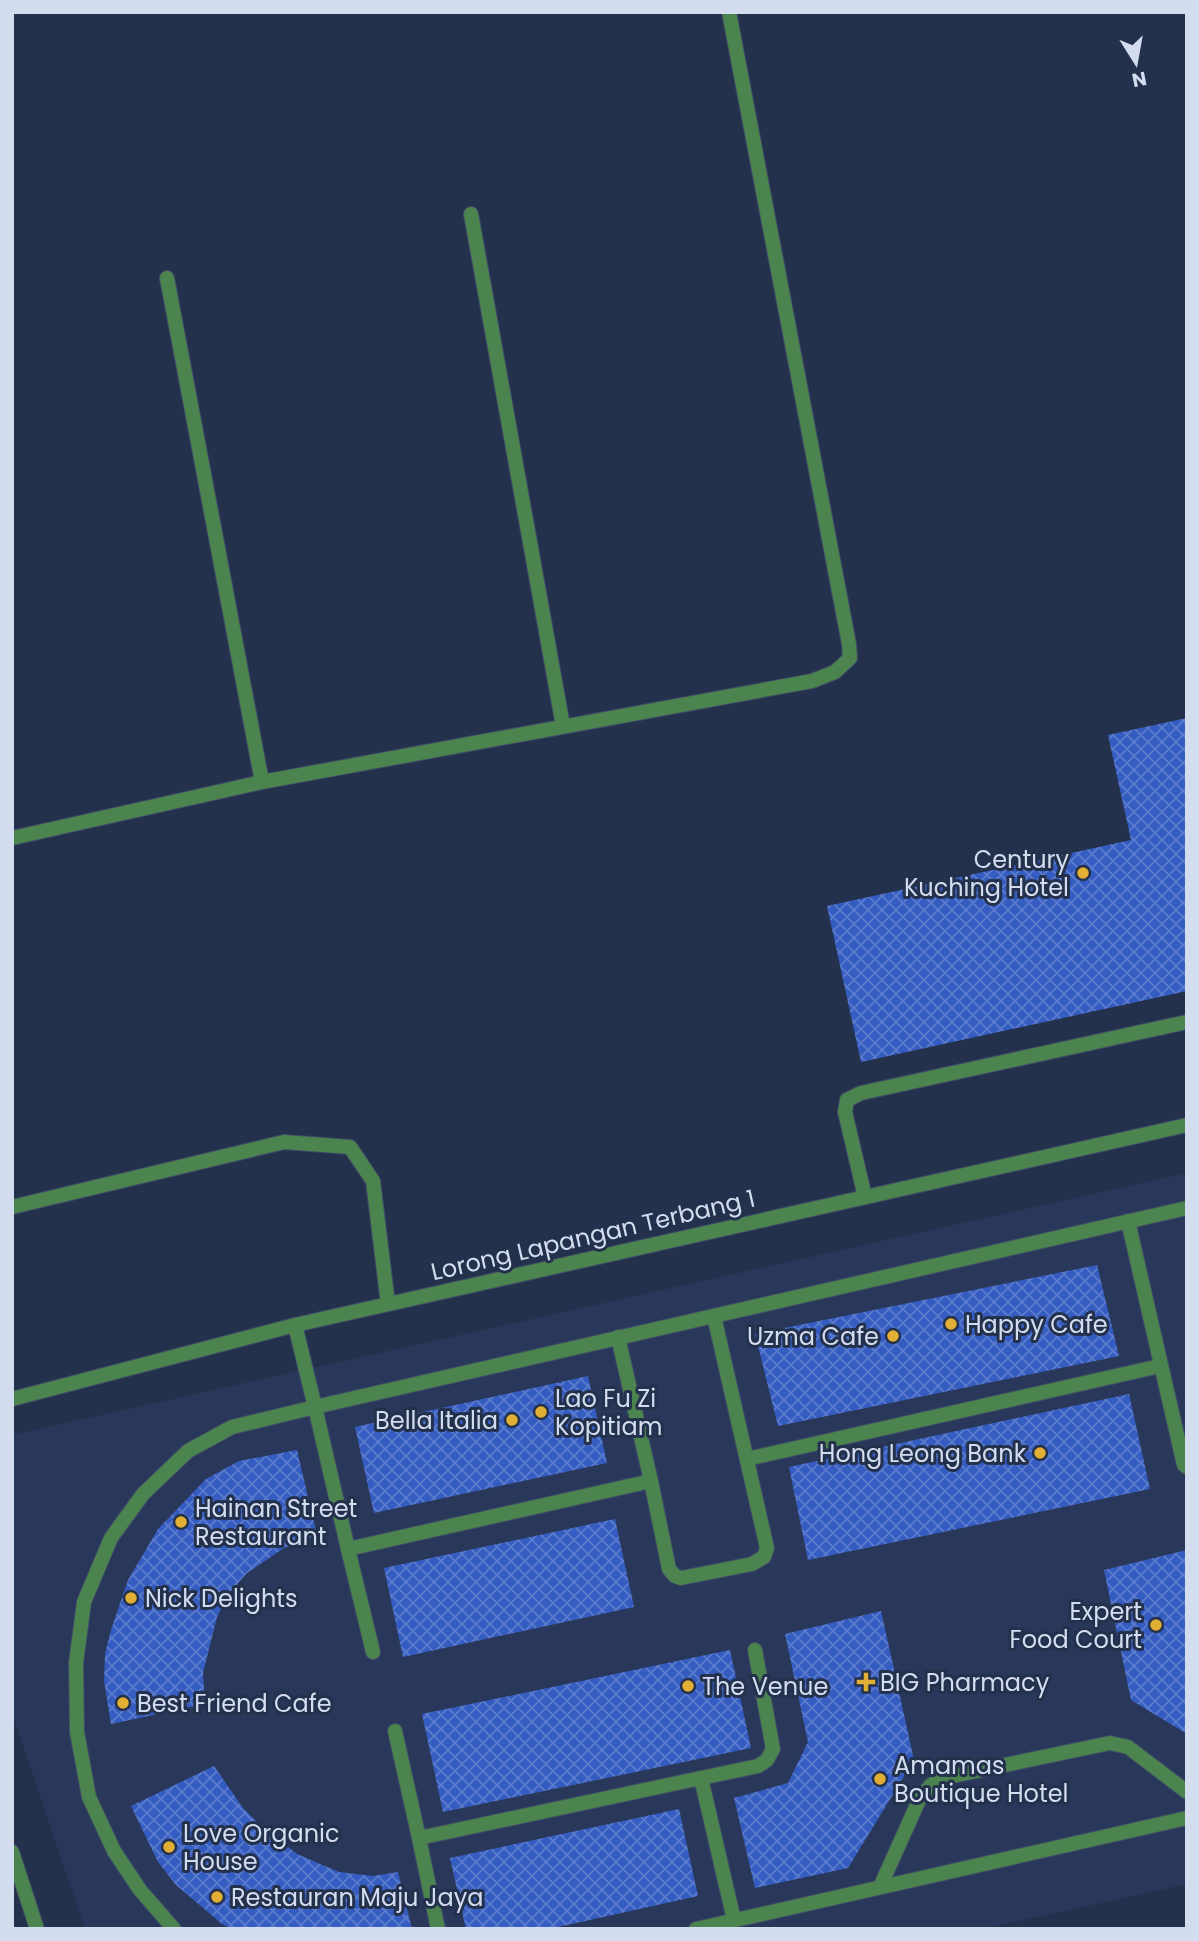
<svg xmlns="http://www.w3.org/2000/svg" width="1199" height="1941" font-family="Poppins,sans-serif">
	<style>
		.built { fill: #29385a }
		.building { fill: url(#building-cross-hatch) }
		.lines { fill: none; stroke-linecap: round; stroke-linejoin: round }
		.service-casing { stroke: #404d66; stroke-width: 16 }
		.minor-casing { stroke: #404d66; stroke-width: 16 }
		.service { stroke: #4b844e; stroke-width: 14 }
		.minor { stroke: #4b844e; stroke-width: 14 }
		.poi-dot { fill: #e1af34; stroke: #24314c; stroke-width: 2.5 }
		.labels { text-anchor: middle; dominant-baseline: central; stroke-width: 6; stroke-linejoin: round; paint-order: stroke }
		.poi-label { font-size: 24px; fill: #d4ddef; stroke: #24314c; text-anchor: start }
		.street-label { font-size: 24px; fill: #d4ddef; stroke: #24314c }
	</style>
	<defs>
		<pattern id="building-cross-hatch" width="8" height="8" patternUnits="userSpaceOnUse" patternTransform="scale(1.75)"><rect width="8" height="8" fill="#355cc1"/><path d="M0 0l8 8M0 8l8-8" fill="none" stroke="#5b7bcc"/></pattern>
	</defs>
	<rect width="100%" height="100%" fill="#24314c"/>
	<polygon class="built" points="1187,1173 1187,1884 983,1929 85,1929 12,1713 12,1435"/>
	<g class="building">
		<polygon points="1187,718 1187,991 861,1062 827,906 1131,840 1108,735"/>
		<polygon points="1097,1265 1119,1356 778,1426 755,1334"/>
		<polygon points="588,1376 607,1463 374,1513 355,1427"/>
		<polygon points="1129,1394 1150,1489 808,1560 789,1467"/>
		<polygon points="297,1450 317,1535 284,1548 247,1573 230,1592 217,1617 203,1673 205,1704 111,1724 104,1681 105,1654 111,1630 128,1580 158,1529 206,1479 239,1461"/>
		<polygon points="615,1519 634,1607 403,1657 384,1568"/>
		<polygon points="1187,1550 1187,1734 1131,1700 1104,1570"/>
		<polygon points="881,1611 914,1760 848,1868 755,1888 734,1798 788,1783 808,1742 785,1634"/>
		<polygon points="730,1650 751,1748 443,1812 422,1714"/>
		<polygon points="214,1766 243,1808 259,1824 297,1854 339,1872 373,1876 398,1872 412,1929 233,1929 222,1924 176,1885 158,1862 131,1806"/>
		<polygon points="679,1809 698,1896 549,1929 466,1929 450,1858"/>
	</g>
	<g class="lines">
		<g class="service-casing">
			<g id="service">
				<polyline points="865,1197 845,1112 847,1100 861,1093 1187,1022"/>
				<polyline points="12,1207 284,1142 350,1147 373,1181 388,1304"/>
				<polyline points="1128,1221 1184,1465 1187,1467"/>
				<polyline points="618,1337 651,1481 669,1569 675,1576 681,1578 752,1564 764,1557 767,1548 714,1316"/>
				<polyline points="315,1407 348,1549 651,1481"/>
				<polyline points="747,1459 1160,1366"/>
				<polyline points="348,1549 373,1652"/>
				<polyline points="395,1731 419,1838"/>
				<polyline points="701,1778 758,1766 767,1760 773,1749 755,1650"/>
				<polyline points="880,1887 920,1798 931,1785 943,1778 1110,1743 1128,1747 1187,1792"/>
				<polyline points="438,1929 419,1838 701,1778 734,1920"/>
			</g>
		</g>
		<g class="minor-casing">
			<g id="minor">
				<polyline points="471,214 563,726"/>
				<polyline points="167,278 262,782"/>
				<polyline points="12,838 262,782 812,681 835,672 850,658 849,644 729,12"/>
				<polyline points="295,1325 315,1407"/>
				<polyline points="12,1399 295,1325 1187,1125"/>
				<polyline points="12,1852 37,1929"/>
				<polyline points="174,1929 140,1890 114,1851 89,1797 77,1732 76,1663 84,1602 111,1538 143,1494 188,1451 232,1427 315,1407 1187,1208"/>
				<polyline points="696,1929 1187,1818"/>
			</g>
		</g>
		<use href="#service" class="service"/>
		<use href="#minor" class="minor"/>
	</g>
	<g class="poi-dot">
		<circle cx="1083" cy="873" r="7"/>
		<circle cx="951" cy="1324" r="7"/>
		<circle cx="893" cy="1336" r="7"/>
		<circle cx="541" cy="1412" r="7"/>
		<circle cx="512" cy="1420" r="7"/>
		<circle cx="1040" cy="1453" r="7"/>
		<circle cx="181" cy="1522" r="7"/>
		<circle cx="131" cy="1598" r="7"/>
		<circle cx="1156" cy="1625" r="7"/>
		<path d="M862.5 1671.5h7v7h7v7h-7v7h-7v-7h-7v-7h7z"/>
		<circle cx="688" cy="1686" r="7"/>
		<circle cx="123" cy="1703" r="7"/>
		<circle cx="880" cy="1779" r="7"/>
		<circle cx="169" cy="1847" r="7"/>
		<circle cx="217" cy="1897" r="7"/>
	</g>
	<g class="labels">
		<g class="poi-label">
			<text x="1069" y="859" text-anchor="end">Century<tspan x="1069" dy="28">Kuching Hotel</tspan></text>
			<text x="965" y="1324">Happy Cafe</text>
			<text x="879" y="1336" text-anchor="end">Uzma Cafe</text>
			<text x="555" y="1398">Lao Fu Zi<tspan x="555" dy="28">Kopitiam</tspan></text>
			<text x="498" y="1420" text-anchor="end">Bella Italia</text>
			<text x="1026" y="1453" text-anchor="end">Hong Leong Bank</text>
			<text x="195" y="1508">Hainan Street<tspan x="195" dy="28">Restaurant</tspan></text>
			<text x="145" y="1598">Nick Delights</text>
			<text x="1142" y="1611" text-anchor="end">Expert<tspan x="1142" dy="28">Food Court</tspan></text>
			<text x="880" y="1682">BIG Pharmacy</text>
			<text x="702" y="1686">The Venue</text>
			<text x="137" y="1703">Best Friend Cafe</text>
			<text x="894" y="1765">Amamas<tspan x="894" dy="28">Boutique Hotel</tspan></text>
			<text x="183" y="1833">Love Organic<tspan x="183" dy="28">House</tspan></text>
			<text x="231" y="1897">Restauran Maju Jaya</text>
		</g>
		<g class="street-label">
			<text transform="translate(593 1235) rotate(-13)">Lorong Lapangan Terbang 1</text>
		</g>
	</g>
	<rect width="1199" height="1941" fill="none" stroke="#d4ddef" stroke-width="28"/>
	<g transform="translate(1136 63) rotate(169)" stroke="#24314c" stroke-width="5" paint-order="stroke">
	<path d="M0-5L12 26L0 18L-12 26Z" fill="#d4ddef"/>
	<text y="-10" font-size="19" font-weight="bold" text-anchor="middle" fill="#d4ddef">N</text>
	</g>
</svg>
